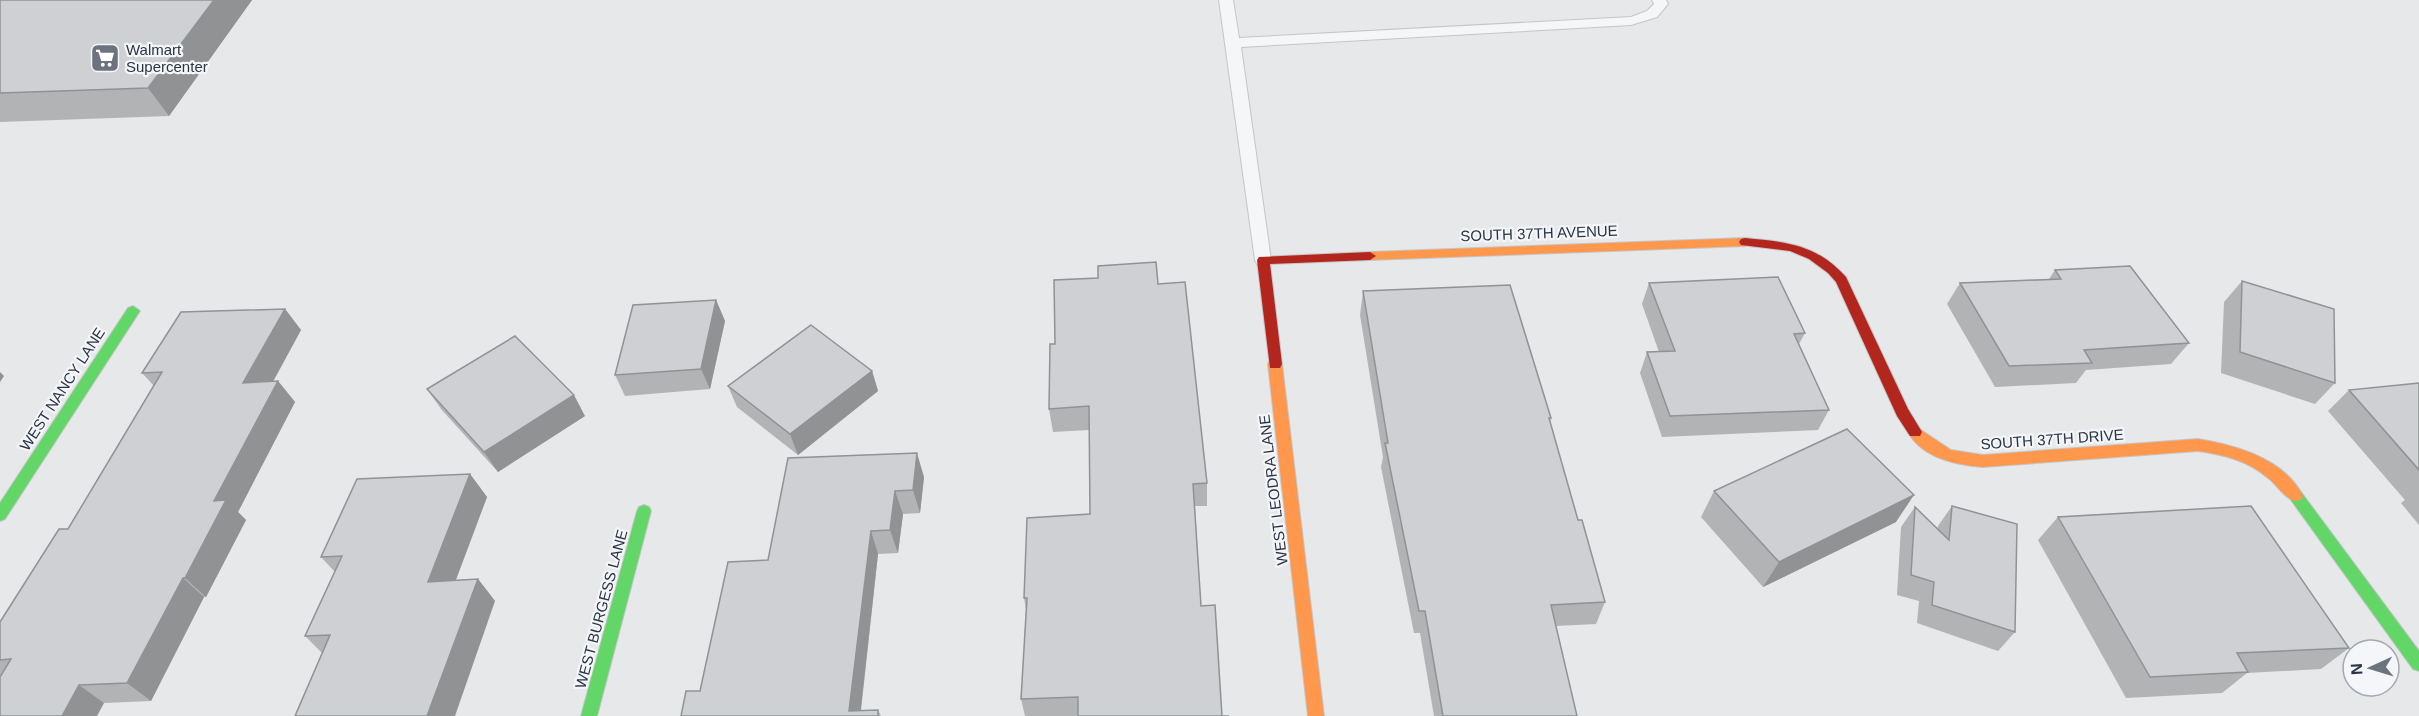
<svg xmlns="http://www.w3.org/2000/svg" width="2419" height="716" font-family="Helvetica,sans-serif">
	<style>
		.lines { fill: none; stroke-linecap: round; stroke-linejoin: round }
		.lane-casing { stroke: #c4c6c8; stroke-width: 2 }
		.fast-casing { stroke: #c4c6c8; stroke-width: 2 }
		.slow-casing { stroke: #c4c6c8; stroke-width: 2 }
		.jam-casing { stroke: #c4c6c8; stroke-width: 2 }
		.lane { fill: #f5f6f7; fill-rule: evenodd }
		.fast { fill: #63d668; fill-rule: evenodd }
		.slow { fill: #ff974d; fill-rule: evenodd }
		.jam { fill: #b3261e; fill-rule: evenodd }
		.wall { fill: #b1b3b5 }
		.shaded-wall { fill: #909294 }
		.building { fill: #ced0d3; stroke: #909294; stroke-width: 1.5 }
		.labels { text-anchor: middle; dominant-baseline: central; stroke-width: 4.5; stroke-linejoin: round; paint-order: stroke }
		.poi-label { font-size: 15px; fill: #2b3445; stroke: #f4f6f9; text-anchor: start }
		.street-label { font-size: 15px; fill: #2b3445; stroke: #f4f6f9 }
	</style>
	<rect width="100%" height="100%" fill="#e6e8ea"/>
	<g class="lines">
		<g class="lane-casing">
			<polygon id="lane" points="1219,0 1233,0 1239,38 1631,17 1647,11 1654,4 1652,0 1666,0 1668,4 1657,17 1631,25 1241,47 1271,260 1269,264 1257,264 1255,260"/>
		</g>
		<g class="fast-casing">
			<g id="fast">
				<polygon points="133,306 140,311 138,314 5,519 0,521 0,503 128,308"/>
				<polygon points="2296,490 2301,492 2419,651 2419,671 2413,669 2291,500 2289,496 2291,492"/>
				<polygon points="644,505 649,507 651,511 597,716 581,716 637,511 639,507"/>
			</g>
		</g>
		<g class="slow-casing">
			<g id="slow">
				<polygon points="1745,238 1751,242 1745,246 1370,260 1364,256 1370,252"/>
				<polygon points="1275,359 1280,360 1282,364 1324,716 1308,716 1268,364 1270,360"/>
				<path d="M 1915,426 L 1951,450 L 1983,455 L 2198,439 C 2235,445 2285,459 2303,496 L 2301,500 C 2288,505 2278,485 2268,478 C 2247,460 2224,455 2198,451 L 1983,467 C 1956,465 1922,458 1908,432 L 1910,428 Z"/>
			</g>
		</g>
		<g class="jam-casing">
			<g id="jam">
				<path d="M 1745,238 C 1787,242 1816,244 1846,277 L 1908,409 L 1922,432 L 1920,436 L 1910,436 L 1897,416 L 1836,282 L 1828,273 L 1809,259 L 1790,251 L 1741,245 L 1739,242 L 1741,239 Z"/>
				<polygon points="1370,252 1376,256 1370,260 1270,264 1282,364 1280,368 1270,368 1257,260 1259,257"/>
			</g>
		</g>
		<use href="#lane" class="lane"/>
		<use href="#fast" class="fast"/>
		<use href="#slow" class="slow"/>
		<use href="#jam" class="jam"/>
	</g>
	<g class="wall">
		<polygon points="0,0 252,0 169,116 0,122"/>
		<polygon points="2055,270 2189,343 2171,364 2086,370 2076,383 1995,387 1947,304 1960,283 2049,279"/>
		<polygon points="2242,281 2335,383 2315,404 2221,373 2224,302"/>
		<polygon points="1649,283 1805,333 1799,344 1829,410 1818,430 1662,437 1640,373 1647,352 1659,352 1642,304"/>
		<polygon points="1158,284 1207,483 1207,506 1195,506 1201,606 1222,716 1229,716 1025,716 1021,699 1026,610 1024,598 1090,514 1089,430 1053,432 1049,409 1055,344"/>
		<polygon points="1363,291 1551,418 1550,422 1578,520 1605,602 1596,624 1556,626 1577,716 1434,716 1420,633 1414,633 1381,467 1383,457 1360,315"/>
		<polygon points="716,300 725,321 710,389 625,396 615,375"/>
		<polygon points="285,309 301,330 273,382 278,381 295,402 238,512 246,520 206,597 204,597 151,701 104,703 0,716 0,622 68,529 154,386 142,373"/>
		<polygon points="872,371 878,391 798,455 737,407 728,386"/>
		<polygon points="2419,383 2419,525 2401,503 2405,500 2328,411 2349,390"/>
		<polygon points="427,389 585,416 498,472 441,409"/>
		<polygon points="788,458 924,477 920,513 903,514 898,553 878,554 861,711 878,710 881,716 681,716 700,691 768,560"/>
		<polygon points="470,474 487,497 455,580 478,579 495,601 322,653 305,636 335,572 321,557"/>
		<polygon points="1714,491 1896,522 1763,587 1701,517"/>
		<polygon points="1952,506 2015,632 1998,651 1917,623 1919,601 1897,595 1901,527 1915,507 1937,529 1938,526"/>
		<polygon points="2058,517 2349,648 2321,669 2247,673 2222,693 2126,698 2038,540"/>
	</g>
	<g class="shaded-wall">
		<polygon points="214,0 252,0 169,116 148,88"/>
		<polygon points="716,300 725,321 710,389 701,369"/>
		<polygon points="285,309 301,330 261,403 243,383"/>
		<polygon points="872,371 878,391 798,455 790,434"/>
		<polygon points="0,372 4,376 0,382"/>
		<polygon points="278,381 295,402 238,512 246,520 206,597 185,578 214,501"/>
		<polygon points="574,395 585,416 498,472 484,452"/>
		<polygon points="917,453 924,477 920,513 913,490"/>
		<polygon points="470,474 487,497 447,604 428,582"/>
		<polygon points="895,491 903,514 898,553 890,530"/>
		<polygon points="1914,495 1896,522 1763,587 1779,562"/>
		<polygon points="871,531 878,554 860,716 849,711"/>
		<polygon points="183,578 204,597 151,701 127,683"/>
		<polygon points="478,579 495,601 455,716 427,716"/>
		<polygon points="79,685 104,703 97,716 62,716"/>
	</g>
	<g class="building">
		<polygon points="0,0 214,0 148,88 0,93"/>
		<polygon points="1156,262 1158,284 1185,282 1207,483 1193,484 1201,606 1215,605 1222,716 1229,716 1078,716 1078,697 1021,699 1027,598 1024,598 1027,518 1090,514 1089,406 1049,409 1050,344 1055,344 1054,280 1098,278 1098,266"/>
		<polygon points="2130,266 2189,343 2084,350 2092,363 2009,366 1960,283 2061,279 2055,270"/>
		<polygon points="1778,277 1805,333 1794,334 1829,410 1670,416 1647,352 1675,351 1649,283"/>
		<polygon points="2242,281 2334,309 2335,383 2240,352"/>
		<polygon points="1510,285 1551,418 1549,418 1578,520 1582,520 1605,602 1551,605 1577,716 1443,716 1425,611 1419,611 1385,443 1388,443 1363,291"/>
		<polygon points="716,300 701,369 615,375 633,305"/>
		<polygon points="285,309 243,383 278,381 214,501 226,500 185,578 183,578 127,683 79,685 62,716 0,716 0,677 11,659 0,660 0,622 59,529 68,529 162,372 142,373 181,312"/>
		<polygon points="811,325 872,371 790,434 728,386"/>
		<polygon points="515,336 574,395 484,452 427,389"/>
		<polygon points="2419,383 2419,470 2349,390"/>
		<polygon points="1847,429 1914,495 1779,562 1714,491"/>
		<polygon points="917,453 913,490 895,491 890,530 871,531 849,711 878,710 878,716 681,716 686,691 700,691 728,562 768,560 788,458"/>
		<polygon points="470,474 428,582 478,579 427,716 295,716 330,635 305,636 342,556 321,557 357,479"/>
		<polygon points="1952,506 2017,524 2015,632 1932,605 1934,582 1911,575 1915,507 1949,540"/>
		<polygon points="2251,506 2349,648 2237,653 2248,672 2150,677 2058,517"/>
	</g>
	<defs>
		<g id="supermarket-square" transform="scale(1.5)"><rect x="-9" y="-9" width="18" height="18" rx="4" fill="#6c737f" stroke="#f4f6f9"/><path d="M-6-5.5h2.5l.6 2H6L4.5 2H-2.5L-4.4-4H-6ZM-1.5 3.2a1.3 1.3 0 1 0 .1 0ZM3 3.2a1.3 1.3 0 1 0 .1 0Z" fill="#fff"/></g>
	</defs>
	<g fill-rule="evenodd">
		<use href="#supermarket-square" x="105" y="58"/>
	</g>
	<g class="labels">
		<g class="poi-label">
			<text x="126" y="49">Walmart<tspan x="126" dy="17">Supercenter</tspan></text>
		</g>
		<g class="street-label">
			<text transform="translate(1539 233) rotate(-2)">SOUTH 37TH AVENUE</text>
			<text transform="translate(62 389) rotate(-57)">WEST NANCY LANE</text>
			<text transform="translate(2052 439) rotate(-4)">SOUTH 37TH DRIVE</text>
			<text transform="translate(1273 490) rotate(-97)">WEST LEODRA LANE</text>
			<text transform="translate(601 609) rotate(-75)">WEST BURGESS LANE</text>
		</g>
	</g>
	<g transform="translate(2371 668) rotate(266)"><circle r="28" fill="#f4f6f9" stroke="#a4a8b1" stroke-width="1.5"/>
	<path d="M0-4.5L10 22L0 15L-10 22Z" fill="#6c737f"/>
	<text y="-9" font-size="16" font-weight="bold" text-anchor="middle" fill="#2b3445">N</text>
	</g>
</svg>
